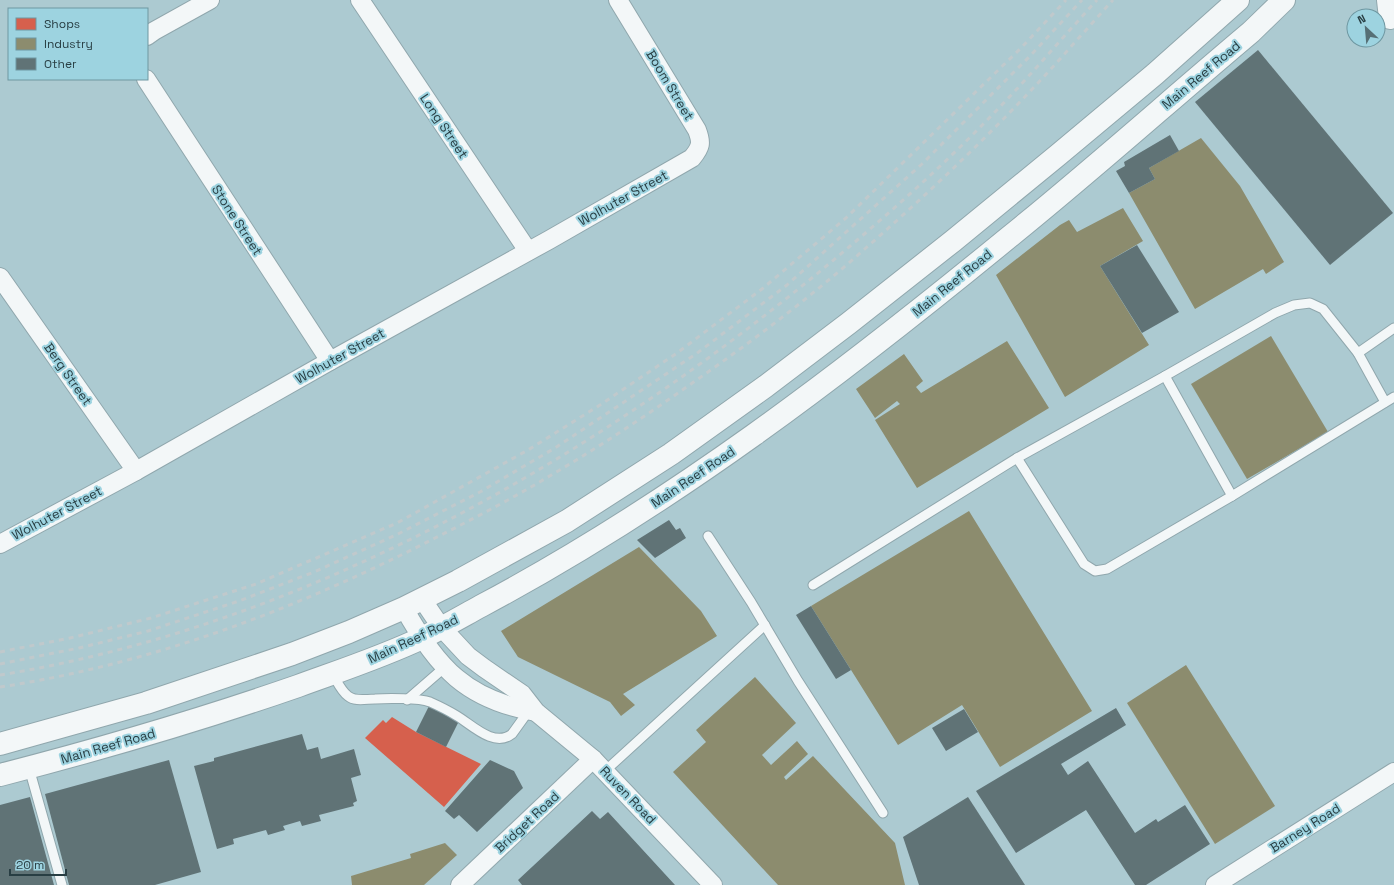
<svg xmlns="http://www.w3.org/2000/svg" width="1394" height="885" font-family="'Space Grotesk',sans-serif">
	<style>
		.shops { fill: #d6604d }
		.industry { fill: #8c8c6e }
		.building { fill: #607376 }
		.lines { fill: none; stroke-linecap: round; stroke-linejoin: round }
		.lane-casing { stroke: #90a7ad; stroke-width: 11 }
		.street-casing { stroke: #90a7ad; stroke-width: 20 }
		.primary-casing { stroke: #90a7ad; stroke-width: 24 }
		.lane { stroke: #f3f7f8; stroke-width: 9 }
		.street { stroke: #f3f7f8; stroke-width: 18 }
		.primary { stroke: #f3f7f8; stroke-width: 22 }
		.rail { stroke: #c0c9cc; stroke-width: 3; stroke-dasharray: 5 5; stroke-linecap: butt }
		.labels { text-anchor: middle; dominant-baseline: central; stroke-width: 4; stroke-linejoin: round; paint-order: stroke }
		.street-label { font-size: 13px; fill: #283e43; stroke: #9dd3e0 }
	</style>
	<rect width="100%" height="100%" fill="#accad1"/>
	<polygon class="shops" points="392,717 416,732 481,764 444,807 365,738 383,720 386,723"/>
	<g class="industry">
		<polygon points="1201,138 1240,186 1284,262 1266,274 1263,269 1195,309 1129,193 1155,179 1149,168"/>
		<polygon points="1123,208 1143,241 1100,266 1149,345 1065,397 996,275 1060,225 1069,220 1077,232"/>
		<polygon points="1271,336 1328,432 1247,479 1191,384"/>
		<polygon points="1007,341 1049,408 917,488 875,420 900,404 897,401 875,418 856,389 904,354 923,381 916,387 921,393"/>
		<polygon points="969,511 1092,711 1000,767 962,705 898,745 811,606"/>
		<polygon points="639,547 701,611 717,636 623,694 635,705 621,716 610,702 518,657 501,631"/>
		<polygon points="1186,665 1275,806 1215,844 1127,703"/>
		<polygon points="755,677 796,723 762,755 771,765 797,741 808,754 784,777 786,780 813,756 895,843 905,885 778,885 673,772 706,742 696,730"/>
		<polygon points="445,843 457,855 424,885 352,885 351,876 411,858 410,854"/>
	</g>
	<g class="building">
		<polygon points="1258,50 1393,213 1330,265 1195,102"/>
		<polygon points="1170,135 1179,151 1149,168 1155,179 1129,193 1116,171 1125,166 1124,162"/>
		<polygon points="1137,245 1179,312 1142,333 1100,266"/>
		<polygon points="669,520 676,530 680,528 686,538 655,558 637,540"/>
		<polygon points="811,606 851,670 836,679 796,615"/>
		<polygon points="430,704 460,719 446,747 416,732"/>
		<polygon points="1116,708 1126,725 1061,764 1068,775 1088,761 1135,833 1156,819 1158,822 1185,805 1210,844 1146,885 1135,885 1086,810 1016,853 976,791"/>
		<polygon points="964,709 978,732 946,751 932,728"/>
		<polygon points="302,734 307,750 318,747 321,759 354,749 361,775 351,778 357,801 353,803 354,806 319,815 321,821 302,826 300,821 283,826 285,830 268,835 266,830 233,839 234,844 217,849 194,766 214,761 214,758"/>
		<polygon points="169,760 201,872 155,885 69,885 45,794"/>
		<polygon points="490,760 514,771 523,788 477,832 459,815 454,819 445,811"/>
		<polygon points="30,797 54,885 0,885 0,805"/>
		<polygon points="968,797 1025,885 919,885 903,837"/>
		<polygon points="592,811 600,819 608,812 675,885 522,885 518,880"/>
	</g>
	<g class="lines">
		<g class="lane-casing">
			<g id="lane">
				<polyline points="1358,353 1394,328"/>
				<polyline points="1165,376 1232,496"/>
				<polyline points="1017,458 1084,564 1095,571 1107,569 1232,496 1394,397"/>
				<polyline points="708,536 751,602 798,681 883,813"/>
				<polyline points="813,585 1017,458 1165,376 1275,313 1294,305 1310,303 1323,309 1358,353 1385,402"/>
				<path d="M 332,673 C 337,681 341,691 348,696 C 355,702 366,699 375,699 C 388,698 419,698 430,702 C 439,706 449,711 457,716 C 472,725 494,748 512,734 L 530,709"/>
				<polyline points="407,700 445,667"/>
				<polyline points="29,768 62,885"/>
				<polyline points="605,771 765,625"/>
			</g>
		</g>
		<g class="street-casing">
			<g id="street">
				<polyline points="360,0 528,251"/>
				<polyline points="147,36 154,31 210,0"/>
				<polyline points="146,79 330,361"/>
				<polyline points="0,277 136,471"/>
				<path d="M 0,544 L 136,471 L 330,361 L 549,240 L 692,158 C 701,147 702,143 697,130 L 618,0"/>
				<polyline points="422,599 441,627 468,656 484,668 522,694 536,712 593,759 713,885"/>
				<path d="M 404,608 C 437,668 467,700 536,712"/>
				<polyline points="460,885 593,759"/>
				<polyline points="1215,885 1394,772"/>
			</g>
		</g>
		<g class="primary-casing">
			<g id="primary">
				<polyline points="1388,0 1390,18"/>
				<polyline points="0,744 146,703 292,654 349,632 404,608 458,581 567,521 671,454 766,386 849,323 953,241 1058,155 1155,74 1238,0"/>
				<path d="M 0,775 C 101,749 200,720 298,686 C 339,671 382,657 422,638 C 442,628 461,617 481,606 C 671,505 842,374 1008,238 C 1090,172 1169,101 1251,32 L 1284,0"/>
			</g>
		</g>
		<use href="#lane" class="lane"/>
		<use href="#street" class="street"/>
		<use href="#primary" class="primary"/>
		<g class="rail">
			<polyline points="0,652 70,638 151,618 256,584 397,523 528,450 600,405 677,353 762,289 846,218 1022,47 1066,0"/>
			<polyline points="0,664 79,648 148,631 239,601 314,572 396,535 480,492 555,448 696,354 787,285 922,164 1031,55 1082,0"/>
			<path d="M 0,675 C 302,626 591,461 824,268 C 883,219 941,168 995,112 C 1030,76 1063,37 1097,0"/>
			<path d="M 0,687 C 152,664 299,608 435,538 C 475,518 515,497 553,474 C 599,447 644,417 688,386 C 750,343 811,297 867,247 C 931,191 993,132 1050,70 C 1071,47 1092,23 1113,0"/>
		</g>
	</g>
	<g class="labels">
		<g class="street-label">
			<text transform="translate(1201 75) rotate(-40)">Main Reef Road</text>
			<text transform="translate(670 85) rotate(59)">Boom Street</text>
			<text transform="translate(444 126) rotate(56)">Long Street</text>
			<text transform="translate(623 198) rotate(-29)">Wolhuter Street</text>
			<text transform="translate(237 220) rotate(57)">Stone Street</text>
			<text transform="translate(952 283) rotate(-39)">Main Reef Road</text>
			<text transform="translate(340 356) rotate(-29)">Wolhuter Street</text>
			<text transform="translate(68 374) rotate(55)">Berg Street</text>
			<text transform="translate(693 477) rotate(-34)">Main Reef Road</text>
			<text transform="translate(57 513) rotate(-28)">Wolhuter Street</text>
			<text transform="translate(413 639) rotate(-25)">Main Reef Road</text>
			<text transform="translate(108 746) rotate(-16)">Main Reef Road</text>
			<text transform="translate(628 795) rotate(46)">Ruven Road</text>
			<text transform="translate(527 822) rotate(-43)">Bridget Road</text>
			<text transform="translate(1305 828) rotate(-32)">Barney Road</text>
		</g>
	</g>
	<rect x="8" y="8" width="140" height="72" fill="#9dd3e0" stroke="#6e97a1"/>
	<rect x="16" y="18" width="20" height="12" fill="#d6604d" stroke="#6e97a1"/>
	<text x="44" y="28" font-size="12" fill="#283e43">Shops</text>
	<rect x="16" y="38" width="20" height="12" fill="#8c8c6e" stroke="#6e97a1"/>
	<text x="44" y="48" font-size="12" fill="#283e43">Industry</text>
	<rect x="16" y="58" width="20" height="12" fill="#607376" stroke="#6e97a1"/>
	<text x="44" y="68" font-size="12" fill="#283e43">Other</text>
	<g transform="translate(1366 28) rotate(334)"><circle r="19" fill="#9dd3e0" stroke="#6e97a1"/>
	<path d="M0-3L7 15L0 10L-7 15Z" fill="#566f75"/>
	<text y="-6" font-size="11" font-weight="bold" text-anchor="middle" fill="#283e43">N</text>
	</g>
	<path d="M10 869v6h56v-6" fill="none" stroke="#283e43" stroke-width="2"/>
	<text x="16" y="869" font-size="12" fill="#283e43" stroke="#9dd3e0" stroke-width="3" paint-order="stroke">20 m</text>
</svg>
